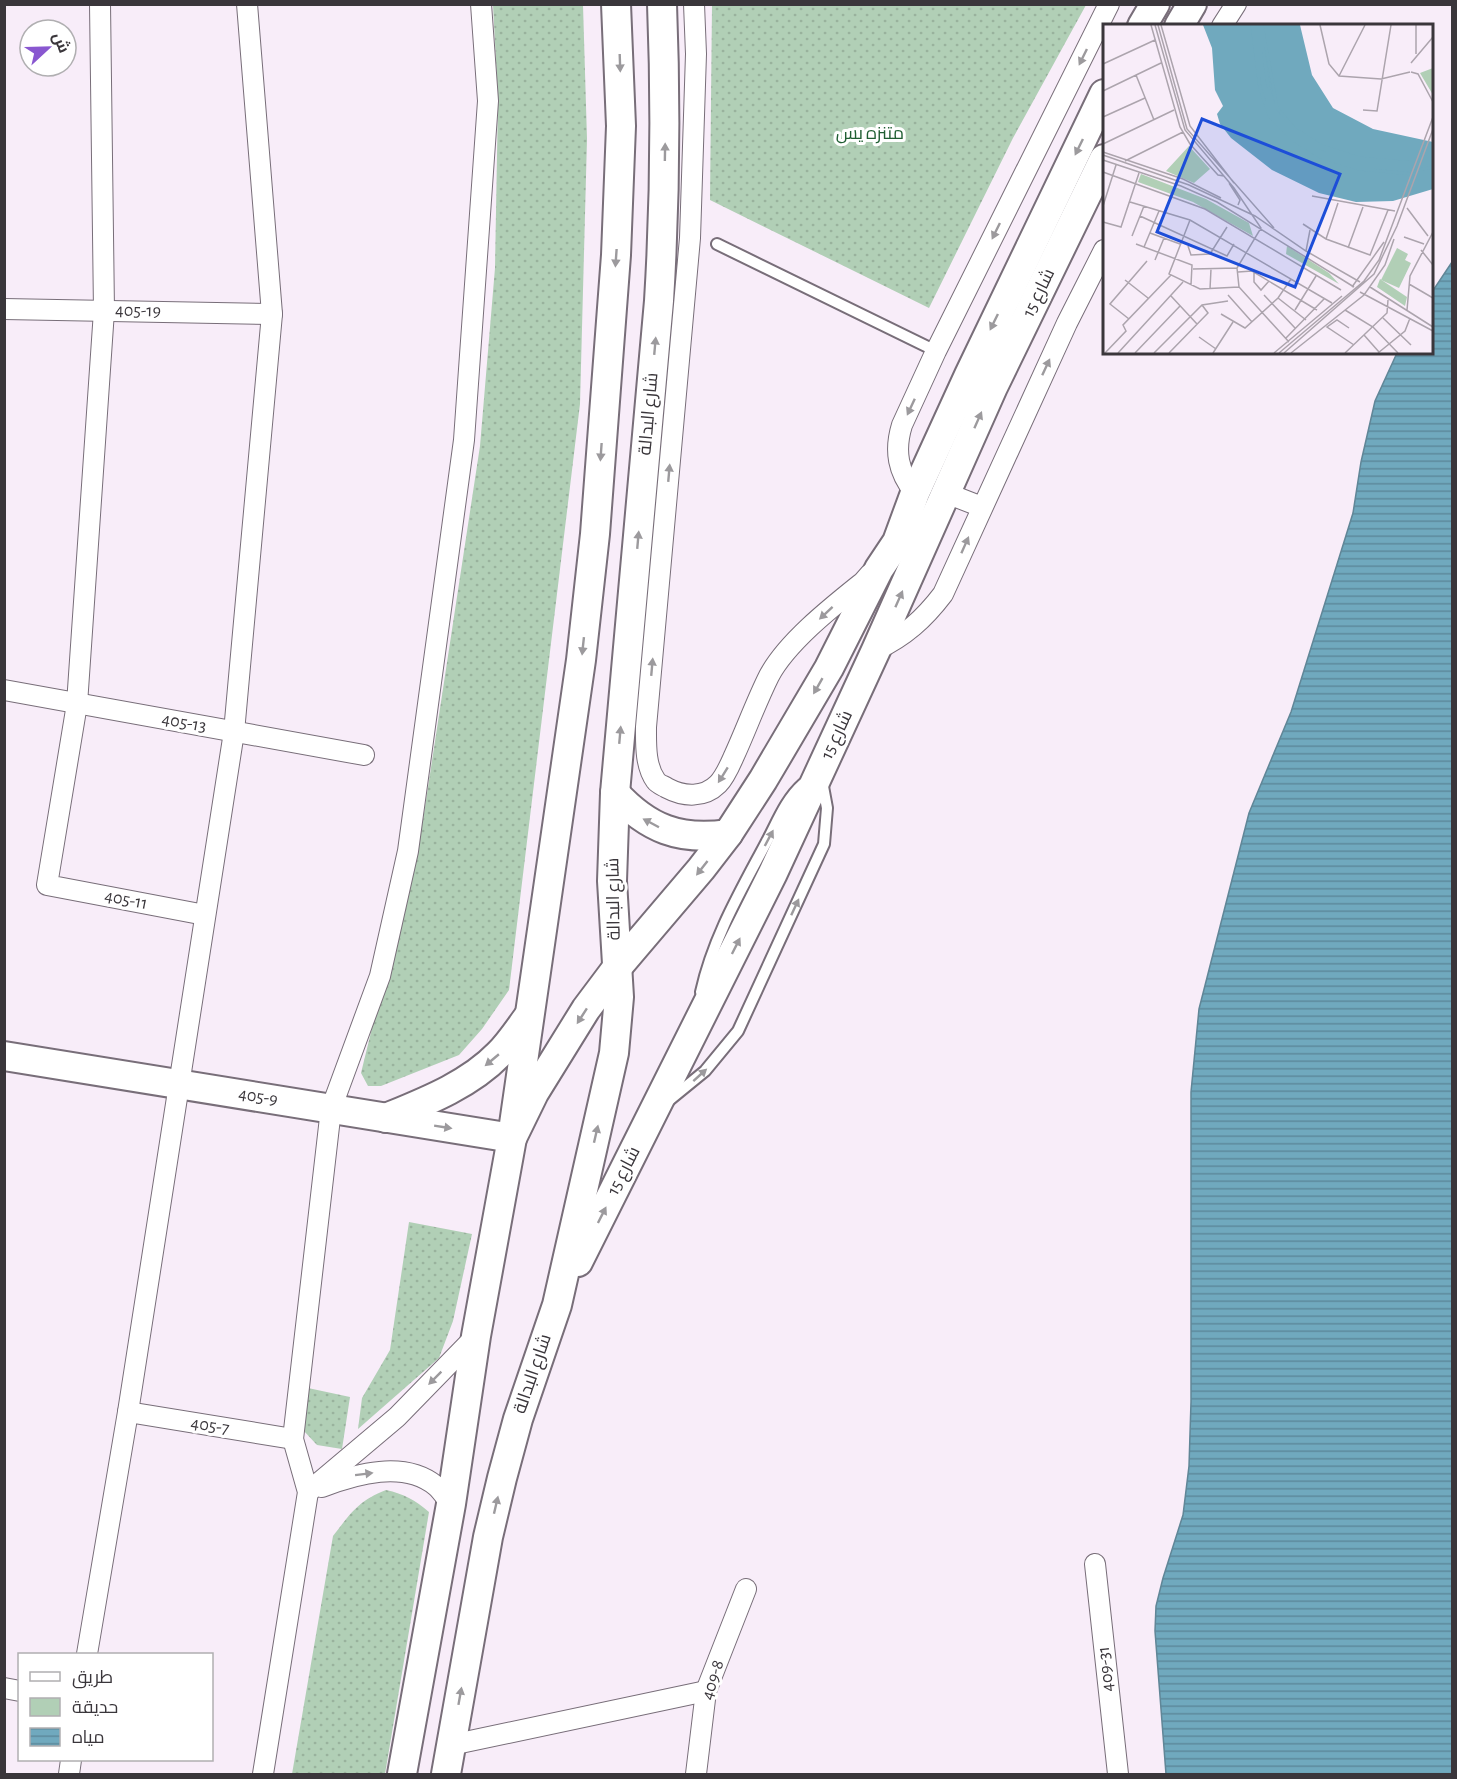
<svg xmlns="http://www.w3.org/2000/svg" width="1457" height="1779" font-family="'Alegreya Sans',Cairo,sans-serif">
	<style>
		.green { fill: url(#green-dots) }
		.water { fill: url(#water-rules); stroke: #608697; stroke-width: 1.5 }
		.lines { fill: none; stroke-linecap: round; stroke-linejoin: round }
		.lane-casing { stroke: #786e79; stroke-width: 14 }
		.street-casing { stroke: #786e79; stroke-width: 22 }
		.secondary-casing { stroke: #786e79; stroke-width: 32 }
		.lane { stroke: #fff; stroke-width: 10 }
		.street { stroke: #fff; stroke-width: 20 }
		.secondary { stroke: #fff; stroke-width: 28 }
		.oneway { fill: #9c9a9d }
		.labels { text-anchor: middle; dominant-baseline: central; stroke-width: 6; stroke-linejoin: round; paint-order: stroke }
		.park-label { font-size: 18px; fill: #1f5e32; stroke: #fff }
		.street-label { font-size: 18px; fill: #3a363b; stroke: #fff }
		.inset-river { fill: none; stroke: #70a9be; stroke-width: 3 }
		.inset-road { fill: none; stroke: #aca4ad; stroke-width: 1.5 }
		.view { fill: #1d4ed8; fill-opacity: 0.15; stroke: #1d4ed8; stroke-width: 3 }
		.inset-edge { fill: none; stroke: #3a363b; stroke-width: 3 }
	</style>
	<defs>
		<pattern id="green-dots" width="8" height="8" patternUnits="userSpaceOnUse" patternTransform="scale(1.5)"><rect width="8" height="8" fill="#b1cfb6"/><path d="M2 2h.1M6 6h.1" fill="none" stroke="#99b29d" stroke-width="1.8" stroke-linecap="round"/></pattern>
		<pattern id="water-rules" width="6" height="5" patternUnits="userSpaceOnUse" patternTransform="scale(1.5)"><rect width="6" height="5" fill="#70a9be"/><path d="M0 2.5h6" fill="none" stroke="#5d8a9c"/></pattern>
	</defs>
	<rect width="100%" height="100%" fill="#f8edf9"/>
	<g class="green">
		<polygon points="493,5 583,5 587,139 580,404 509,990 482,1029 459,1055 381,1086 368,1086 361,1073 423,820 480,446 495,268 498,99"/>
		<polygon points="712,5 712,4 1086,5 1013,138 929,308 710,200"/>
		<polygon points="409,1222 472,1234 453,1321 439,1358 358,1429 362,1398 390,1350"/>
		<polygon points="308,1388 350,1397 342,1449 317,1445 303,1430"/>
		<path d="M 386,1490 C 404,1494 415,1500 429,1512 L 385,1774 L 292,1774 L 333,1536 C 351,1513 358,1501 386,1490 Z"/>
	</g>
	<polygon class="water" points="1452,262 1452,1774 1166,1774 1155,1631 1156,1606 1163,1578 1183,1515 1189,1466 1191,1402 1191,1092 1199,1009 1249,813 1291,712 1353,513 1361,462 1375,401 1397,353 1432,352 1432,292"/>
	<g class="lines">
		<g class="lane-casing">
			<g id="lane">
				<polyline points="717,244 936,351"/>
				<path d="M 701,992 C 713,938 740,892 766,843 C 777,823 785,800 803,784"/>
				<polyline points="667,1102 705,1071 738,1031 824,844 827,808 822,781"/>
			</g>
		</g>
		<g class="street-casing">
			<g id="street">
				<polyline points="100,4 104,311 77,704 47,885 205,915"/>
				<path d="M 694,4 L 696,54 L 690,238 L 646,727 C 646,744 645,766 656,781 C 658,784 664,786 667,788 C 684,797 704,798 718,784 C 725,777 730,765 734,756 C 746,730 756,702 769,676 C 787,642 833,606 863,582 L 870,574"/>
				<polyline points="1222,26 1236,4"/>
				<polyline points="4,309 272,314"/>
				<path d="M 915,493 C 898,472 894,451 902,425 L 936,351 L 1109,4"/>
				<polyline points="946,493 982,507"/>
				<path d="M 876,650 C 905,636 924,619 943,594 L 1067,323 L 1104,250"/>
				<polyline points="4,690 364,755"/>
				<polyline points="128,1412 293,1439"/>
				<path d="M 322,1487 C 356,1474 404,1460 436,1486 C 441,1490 446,1498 451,1504"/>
				<polyline points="308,1492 397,1417 476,1336"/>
				<polyline points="1095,1564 1118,1774"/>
				<polyline points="87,1654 128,1412 234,732 272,314 247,4"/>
				<polyline points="4,1688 20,1691"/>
				<polyline points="451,1745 706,1691"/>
				<polyline points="69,1774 71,1760"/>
				<polyline points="263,1774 308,1492 293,1439 331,1109 380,976 408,851 464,440 488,101 481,4"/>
				<polyline points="696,1774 706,1691 746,1589"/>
			</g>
		</g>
		<g class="secondary-casing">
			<g id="secondary">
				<polyline points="1142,26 1155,4"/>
				<polyline points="1179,26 1192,4"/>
				<path d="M 615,793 C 648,829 680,841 728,834"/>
				<polyline points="4,1056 512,1138 534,1093 586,1009 616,969 701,869 728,834 763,780 829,668 879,569 897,542 915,493 969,375 1104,94"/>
				<path d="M 386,1118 C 425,1102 469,1085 499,1054 C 510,1043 519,1029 528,1017"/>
				<polyline points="578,1262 773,873 876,650 993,387 1104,159"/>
				<polyline points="402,1774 451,1504 476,1336 512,1138 581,660 595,534 616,255 621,126 616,4"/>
				<path d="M 446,1774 L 488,1537 L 502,1478 L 518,1419 L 557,1305 L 614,1053 L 619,997 L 612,881 L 615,793 L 659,301 C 665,202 666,104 662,4"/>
			</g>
		</g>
		<use href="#lane" class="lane"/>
		<use href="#street" class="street"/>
		<use href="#secondary" class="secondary"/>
	</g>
	<defs><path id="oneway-solid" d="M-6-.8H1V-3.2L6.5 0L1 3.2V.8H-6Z" transform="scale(1.5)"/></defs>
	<g class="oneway">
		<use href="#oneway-solid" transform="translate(1083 57) rotate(116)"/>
		<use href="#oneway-solid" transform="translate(620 63) rotate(88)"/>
		<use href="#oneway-solid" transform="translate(1079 147) rotate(116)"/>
		<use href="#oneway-solid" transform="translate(665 152) rotate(-89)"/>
		<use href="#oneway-solid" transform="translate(996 231) rotate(116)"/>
		<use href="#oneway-solid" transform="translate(616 258) rotate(94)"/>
		<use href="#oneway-solid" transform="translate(994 322) rotate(116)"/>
		<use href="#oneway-solid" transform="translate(655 346) rotate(-85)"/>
		<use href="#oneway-solid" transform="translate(1046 367) rotate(-65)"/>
		<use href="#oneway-solid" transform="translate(911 407) rotate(115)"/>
		<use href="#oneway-solid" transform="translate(978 420) rotate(-66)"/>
		<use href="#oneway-solid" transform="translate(601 452) rotate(94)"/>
		<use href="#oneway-solid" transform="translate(669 473) rotate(-85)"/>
		<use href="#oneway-solid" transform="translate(638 540) rotate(-85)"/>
		<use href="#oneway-solid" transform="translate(965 545) rotate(-66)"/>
		<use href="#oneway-solid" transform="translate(899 599) rotate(-66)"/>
		<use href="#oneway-solid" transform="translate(826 613) rotate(137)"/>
		<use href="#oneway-solid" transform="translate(583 646) rotate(96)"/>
		<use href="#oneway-solid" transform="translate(652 667) rotate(-85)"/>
		<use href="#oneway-solid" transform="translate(818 686) rotate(120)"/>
		<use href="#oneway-solid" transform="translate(620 735) rotate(-85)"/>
		<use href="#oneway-solid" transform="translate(723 775) rotate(122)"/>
		<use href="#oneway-solid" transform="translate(651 823) rotate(-152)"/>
		<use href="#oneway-solid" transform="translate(769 838) rotate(-62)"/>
		<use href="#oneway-solid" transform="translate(702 868) rotate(128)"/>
		<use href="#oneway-solid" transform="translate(795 907) rotate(-65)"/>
		<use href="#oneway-solid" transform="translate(736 946) rotate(-63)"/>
		<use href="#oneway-solid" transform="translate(582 1016) rotate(123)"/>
		<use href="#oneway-solid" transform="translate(492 1060) rotate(140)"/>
		<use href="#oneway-solid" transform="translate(700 1075) rotate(-42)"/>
		<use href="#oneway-solid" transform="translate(443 1127) rotate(9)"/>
		<use href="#oneway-solid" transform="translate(596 1134) rotate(-77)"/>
		<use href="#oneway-solid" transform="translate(602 1215) rotate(-63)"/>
		<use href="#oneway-solid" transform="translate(435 1378) rotate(135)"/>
		<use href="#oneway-solid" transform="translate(364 1474) rotate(-7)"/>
		<use href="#oneway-solid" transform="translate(496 1505) rotate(-77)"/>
		<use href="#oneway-solid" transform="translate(460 1696) rotate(-80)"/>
	</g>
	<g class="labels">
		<g class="park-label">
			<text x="870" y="134">متنزه يس</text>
		</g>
		<g class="street-label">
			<text transform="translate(1039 293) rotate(-64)">شارع 15</text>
			<text transform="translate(138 311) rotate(1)">405-19</text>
			<text transform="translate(649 414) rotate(-85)">شارع البدالة</text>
			<text transform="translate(184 723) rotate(10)">405-13</text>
			<text transform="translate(837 735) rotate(-65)">شارع 15</text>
			<text transform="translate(614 899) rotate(-91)">شارع البدالة</text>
			<text transform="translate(126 900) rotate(11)">405-11</text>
			<text transform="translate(258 1097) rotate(9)">405-9</text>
			<text transform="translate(624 1171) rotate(-63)">شارع 15</text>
			<text transform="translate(533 1374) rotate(-71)">شارع البدالة</text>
			<text transform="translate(210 1426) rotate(9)">405-7</text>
			<text transform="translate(1106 1669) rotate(-96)">409-31</text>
			<text transform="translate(713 1680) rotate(-73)">409-8</text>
		</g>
	</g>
	<g transform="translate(1103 24)">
		<rect width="330" height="330" fill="#f8edf9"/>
		<path d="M 330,44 L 330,71 L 317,49 ZM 86,122 L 107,145 L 91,159 L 63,147 ZM 38,150 L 103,175 L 146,199 L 150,212 L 90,178 L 35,158 ZM 184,222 L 226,249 L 236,260 L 183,230 ZM 277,255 L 304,273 L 302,282 L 274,263 Z" fill="#b1cfb6"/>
		<path d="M 294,224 L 305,230 L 302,236 L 308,239 L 296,264 L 278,256 Z" fill="#b1cfb6"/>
		<path d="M 100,1 L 197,1 L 209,51 L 230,84 L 270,105 L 330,118 L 330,165 L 290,177 L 253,178 L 216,169 L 169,146 L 128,114 L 117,100 L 114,90 L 120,82 L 112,66 L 109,24 Z" fill="#70a9be"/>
		<path class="inset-river" d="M 149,1 L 157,65 L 167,93 L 189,115 L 217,133 L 256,145 L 309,150M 151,1 L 160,63 L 169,91 L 190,113 L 218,130 L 256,142 L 312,147 L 330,143M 154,1 L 162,62 L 171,89 L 191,110 L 218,128 L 256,139 L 309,144M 157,1 L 165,61 L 172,87 L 191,108 L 219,125 L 256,137 L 312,142M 159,1 L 174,84 L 192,105 L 219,122 L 256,134 L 312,139"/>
		<path class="inset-road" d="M 48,1 L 77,103 L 87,120 L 115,151 L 121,152M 52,1 L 82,106 L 131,164 L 158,204 L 134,244M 55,1 L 84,105 L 171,204M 58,1 L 87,102 L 131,159M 217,1 L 226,40 L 236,52 L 278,55 L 307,48M 313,30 L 313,1M 308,39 L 330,13M 0,40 L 52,16M 308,48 L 315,50 L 330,78M 33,51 L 51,96M 236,52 L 262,1M 0,67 L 58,39M 260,86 L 274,87 L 288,1M 0,93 L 42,74M 0,120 L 71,86M 0,128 L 80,155 L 118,174M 0,131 L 86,161 L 152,192 L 203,227 L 257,258M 0,136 L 78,162 L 114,178 L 251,263M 22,137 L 80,108M 0,148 L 102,185 L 238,266M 126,159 L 137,176 L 135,181M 209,172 L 292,187M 27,178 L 87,196 L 229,279M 0,182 L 13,141M 304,184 L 325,212M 37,192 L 124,232 L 131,220M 87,196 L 66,250 L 97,265 L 136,263M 0,198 L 18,203 L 36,149M 200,200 L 223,215 L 267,231 L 285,186M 47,209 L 77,220M 29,212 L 41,182M 301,213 L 321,220M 223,215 L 235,179M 33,220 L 89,241 L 88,261M 85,222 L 88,231 L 107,230 L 124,203M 41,223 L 56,187M 245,224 L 260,183M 318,226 L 330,241M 203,227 L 207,206M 52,236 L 61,214M 134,244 L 136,263 L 186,318M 90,245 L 134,244M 135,248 L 149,247 L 214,286M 151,248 L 151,258 L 158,266 L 166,257M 22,256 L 45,274M 306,260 L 330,274M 249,263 L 281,218M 267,263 L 330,303M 107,265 L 108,245M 257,268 L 330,307M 125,271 L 149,298M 161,271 L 192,304M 68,272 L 94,300M 175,274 L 203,296M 192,286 L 213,252M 242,286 L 270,303 L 295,329M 304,286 L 307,252 L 330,208M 118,290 L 142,304 L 175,274 L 188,255M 280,294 L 308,321M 26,295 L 7,280 L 44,237M 246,304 L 234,296 L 224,303 L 251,321M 261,311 L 276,328M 96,313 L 113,325M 183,314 L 221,275M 2,329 L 23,307 L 20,301 L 68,251M 15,329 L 80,258M 32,329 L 77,282M 51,329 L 99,281 L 125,277M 66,329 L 105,289 L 99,281M 110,329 L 130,298M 171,329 L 239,272M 176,329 L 261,257 L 276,236 L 330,93M 181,329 L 271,250 L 294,202 L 330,105M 188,329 L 261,271 L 282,241 L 291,215M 242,329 L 284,289 L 285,276M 275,329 L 302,307 L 307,294"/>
		<path class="view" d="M 99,95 L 237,150 L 192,263 L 54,208 Z"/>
		<rect width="330" height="330" class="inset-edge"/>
	</g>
	<rect width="1457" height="1779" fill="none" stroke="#3a363b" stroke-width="12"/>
	<rect x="18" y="1653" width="195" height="108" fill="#ffffff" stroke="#b0afb1" stroke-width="1.5"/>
	<rect x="30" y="1672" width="30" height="9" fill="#ffffff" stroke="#b0afb1" stroke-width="1.5"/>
	<text x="72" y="1683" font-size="18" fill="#3a363b">طريق</text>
	<rect x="30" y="1698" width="30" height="18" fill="#b1cfb6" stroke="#b0afb1" stroke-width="1.5"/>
	<text x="72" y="1713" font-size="18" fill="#3a363b">حديقة</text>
	<rect x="30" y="1728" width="30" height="18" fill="url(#water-rules)" stroke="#b0afb1" stroke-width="1.5"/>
	<text x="72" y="1743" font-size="18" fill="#3a363b">مياه</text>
	<g transform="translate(48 48) rotate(68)"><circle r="28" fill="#ffffff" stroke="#b0afb1" stroke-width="1.5"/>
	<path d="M0-4.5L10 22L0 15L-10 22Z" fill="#8957d0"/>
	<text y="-9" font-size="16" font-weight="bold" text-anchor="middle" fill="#3a363b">ش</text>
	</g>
</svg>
